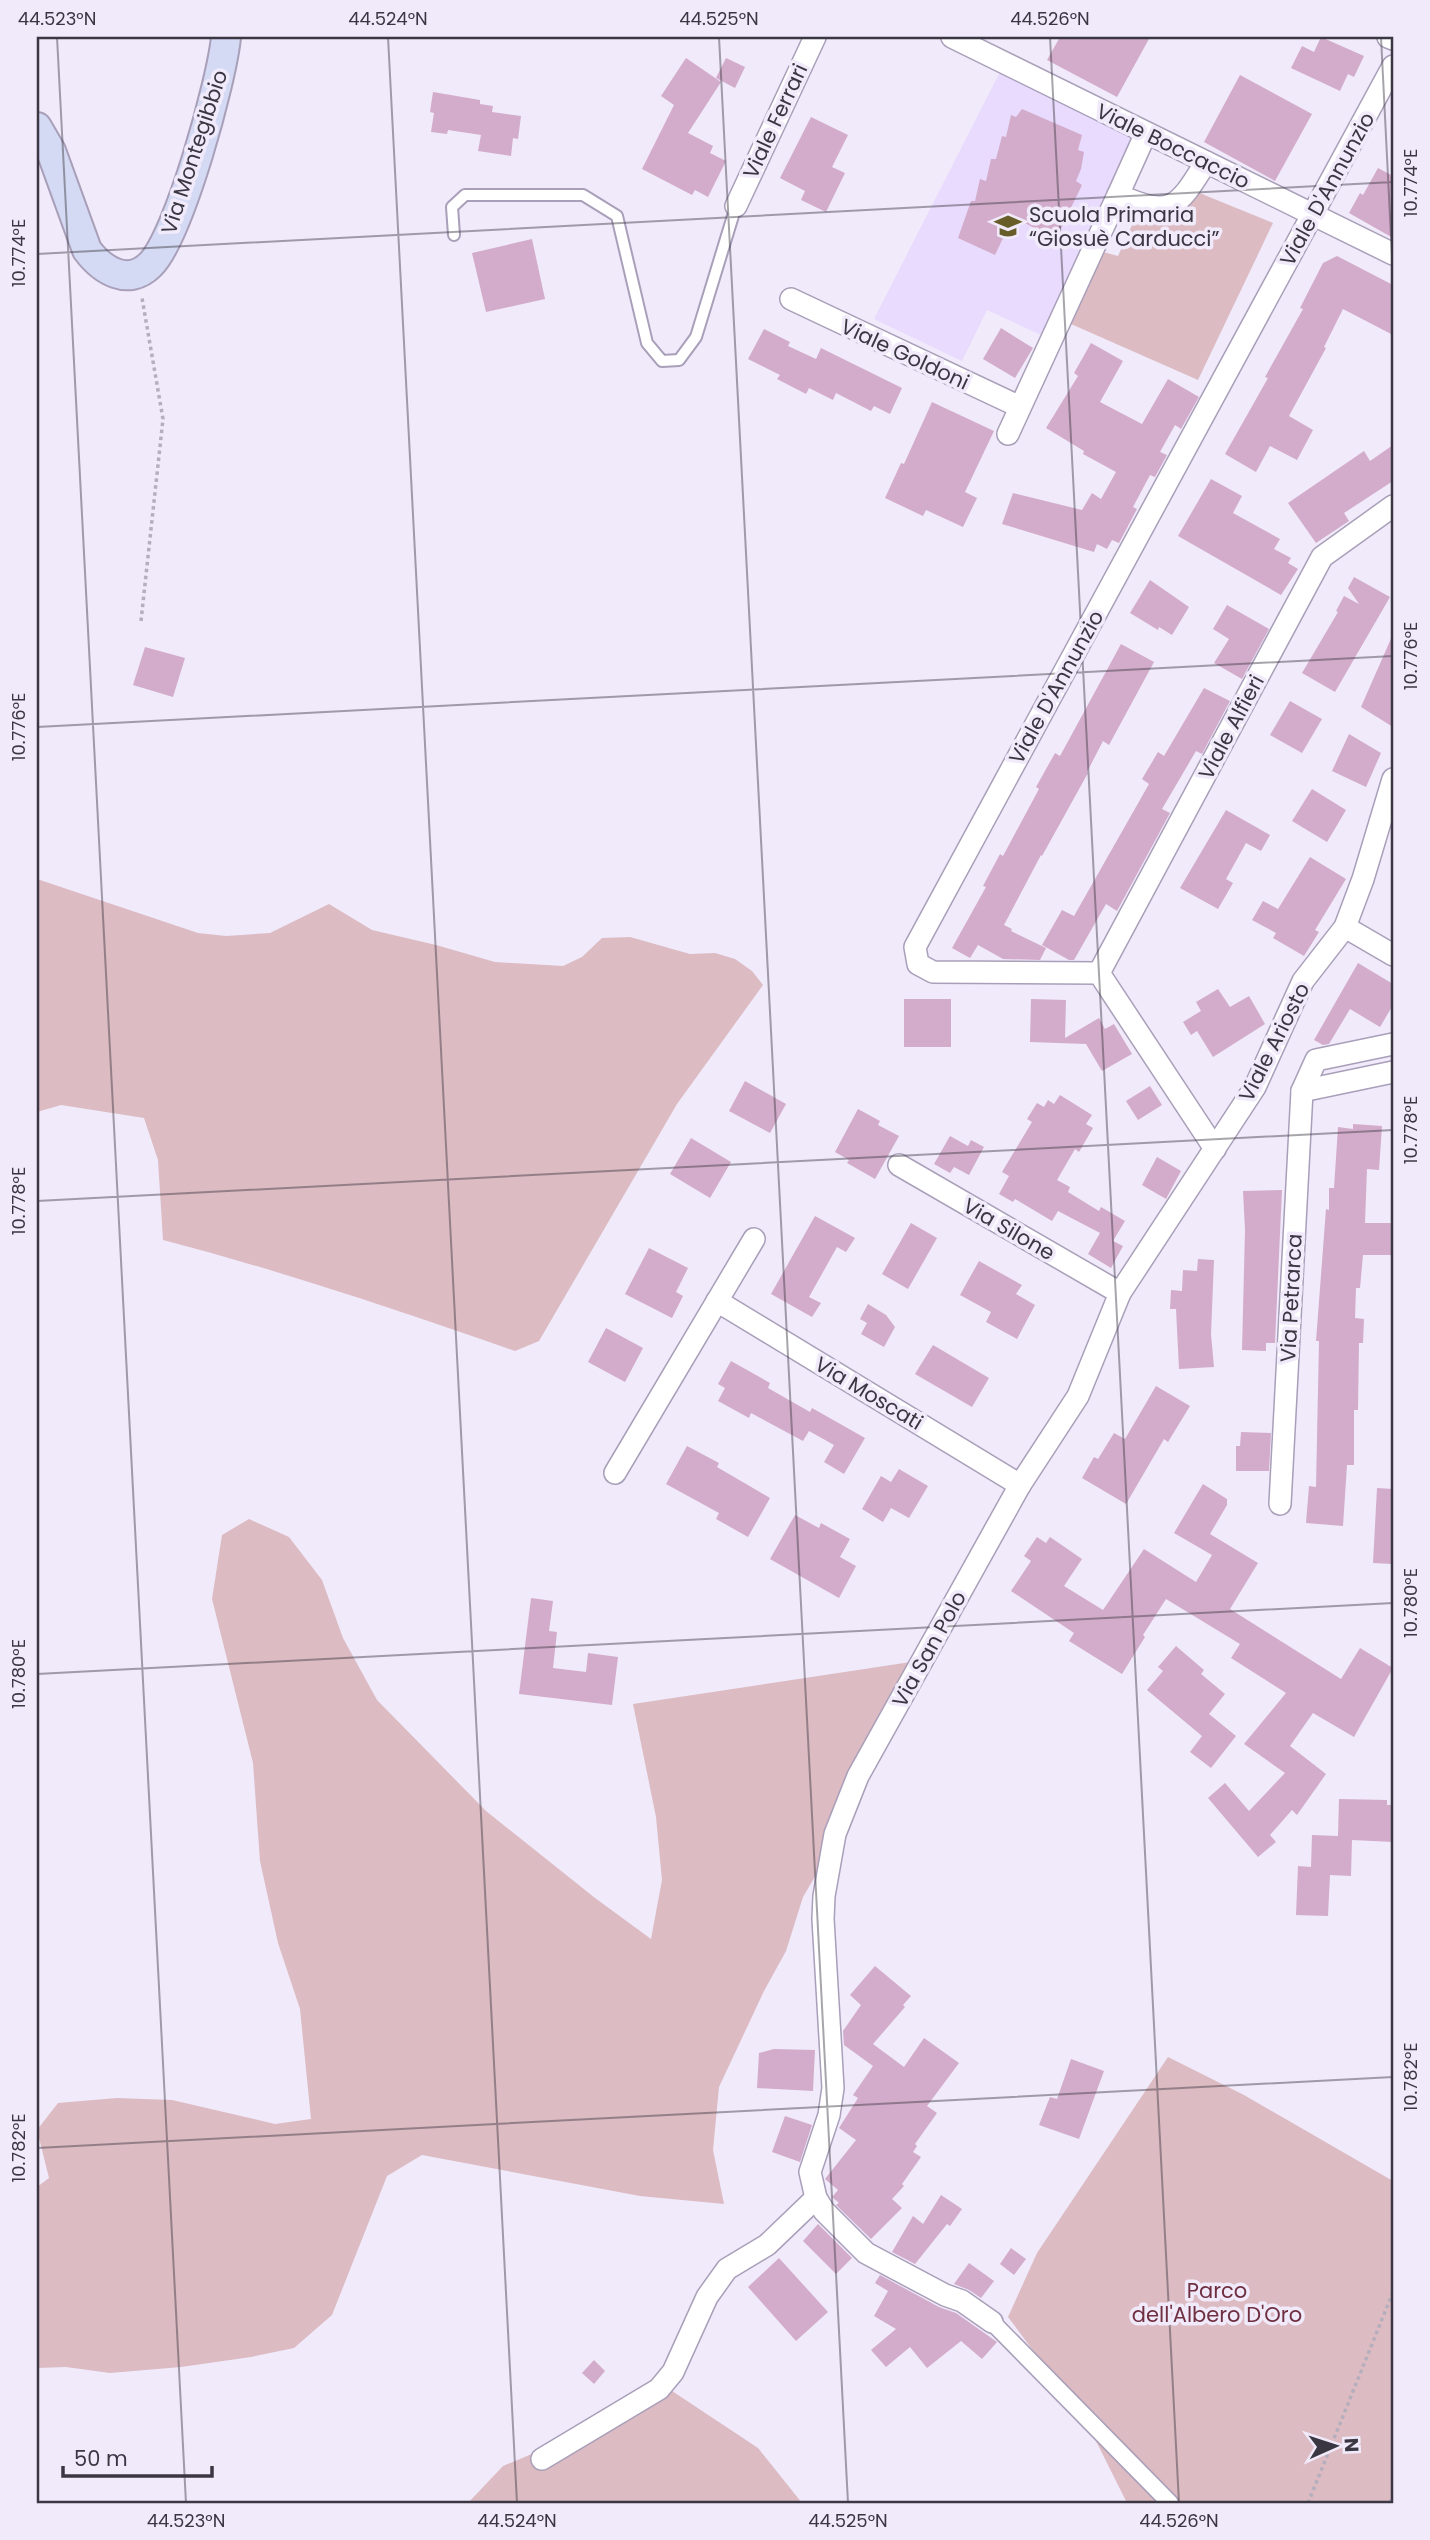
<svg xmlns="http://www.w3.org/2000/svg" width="1430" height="2540" font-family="Poppins,sans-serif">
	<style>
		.built { fill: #e8dbfe }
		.green { fill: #dcbbc2 }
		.building { fill: #d3accb }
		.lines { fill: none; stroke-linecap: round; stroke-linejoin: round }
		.service-casing { stroke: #a99fb9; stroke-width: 14 }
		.pedestrian-casing { stroke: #a99fb9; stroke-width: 19 }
		.minor-casing { stroke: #a99fb9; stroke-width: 24 }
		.secondary-casing { stroke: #a99fb9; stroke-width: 32 }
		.path { stroke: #b4aebd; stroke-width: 3.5; stroke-dasharray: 3.5 3.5; stroke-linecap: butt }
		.service { stroke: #fff; stroke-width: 10 }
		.pedestrian { stroke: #fff; stroke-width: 16 }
		.minor { stroke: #fff; stroke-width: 21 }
		.secondary { stroke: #d4daf3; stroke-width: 28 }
		.ticks { fill: none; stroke: #3b3742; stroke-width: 2; stroke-opacity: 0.45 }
		.labels { text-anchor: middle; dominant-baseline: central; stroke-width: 7; stroke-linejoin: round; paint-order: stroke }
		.street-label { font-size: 21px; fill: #3b3742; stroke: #f0eafb }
		.poi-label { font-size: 21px; fill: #3b3742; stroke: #f0eafb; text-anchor: start }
		.park-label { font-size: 21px; fill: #6f3041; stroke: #f0eafb }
		.neatline { fill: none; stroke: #3b3742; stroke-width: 2.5 }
		.ticks-label { font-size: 18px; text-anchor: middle; fill: #3b3742 }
	</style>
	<rect width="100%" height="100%" fill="#f0eafb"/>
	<polygon class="built" points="1001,70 1137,141 1041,335 987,310 962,361 874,319"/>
	<g class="green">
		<path d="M 1197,192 L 1273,223 L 1198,380 L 1071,324 L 1103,252 L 1118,256 L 1137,214 C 1169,220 1175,212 1197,192 Z"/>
		<path d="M 37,879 L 198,933 L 226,936 L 270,933 L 329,904 L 372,930 L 436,945 L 495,962 L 563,966 L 582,957 L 602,938 L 630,937 L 690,954 L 715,953 L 735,959 L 752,971 L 763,985 L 677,1104 L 539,1341 L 515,1351 C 398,1310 282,1271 163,1240 L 158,1160 L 144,1118 L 61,1105 L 37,1112 Z"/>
		<polygon points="249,1519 289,1537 322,1580 343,1638 377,1700 486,1811 595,1898 651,1939 662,1880 656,1817 633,1704 924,1660 830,1851 803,1897 786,1951 764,1991 719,2087 713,2150 724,2204 640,2196 422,2155 387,2176 332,2315 294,2348 251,2357 181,2367 110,2373 66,2367 37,2368 37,2187 49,2178 37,2130 58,2103 117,2098 172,2100 275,2124 311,2119 300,2009 278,1943 260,1861 253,1763 212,1599 222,1535"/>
		<polygon points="1168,2057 1244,2095 1393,2181 1393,2503 1127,2503 1086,2421 1008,2317 1037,2253"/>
		<polygon points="660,2383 758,2448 802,2503 468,2503 503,2466 577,2435"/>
	</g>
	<g class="building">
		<polygon points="1060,37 1150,37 1117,97 1047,60"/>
		<polygon points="1321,37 1364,56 1354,77 1348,74 1340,91 1291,68 1302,46 1314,52"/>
		<polygon points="686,58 721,82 688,133 713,146 710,153 726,161 708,197 695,190 692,195 642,169 674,105 661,96"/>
		<polygon points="726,58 745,67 735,88 716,78"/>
		<polygon points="1240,75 1312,114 1275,181 1204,142"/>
		<polygon points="433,92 480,100 480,104 493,106 492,112 521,116 518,139 513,138 511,156 478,151 481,135 448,130 447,134 431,132 434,113 430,112"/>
		<polygon points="1022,109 1082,135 1078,150 1084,152 1081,169 1076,181 1082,185 1056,239 1013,217 995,255 958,238 971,201 975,201 980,179 986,181 991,159 996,159 1002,136 1006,137 1011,115 1016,117"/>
		<polygon points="811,117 848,135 832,167 845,173 826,212 801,200 805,191 780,178"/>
		<polygon points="1378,168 1393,176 1393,238 1349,213 1360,193 1363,195"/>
		<polygon points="532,239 545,299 486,312 472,253"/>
		<polygon points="1337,256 1393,285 1393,335 1343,309 1324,347 1326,348 1289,416 1313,430 1297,460 1270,446 1256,472 1225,454 1268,378 1265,377 1303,309 1300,308 1323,263"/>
		<polygon points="1001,328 1033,348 1015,378 983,359"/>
		<polygon points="764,329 790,342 788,346 816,359 821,348 902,388 890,414 874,406 871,411 836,393 833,400 809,388 806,394 777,379 780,375 748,359"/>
		<polygon points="1091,343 1123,361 1100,402 1142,424 1168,379 1199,397 1181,429 1175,425 1160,452 1167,455 1155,477 1150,475 1133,507 1137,509 1119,543 1112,540 1107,549 1097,544 1094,552 1002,524 1013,493 1082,510 1092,493 1101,499 1116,472 1083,454 1084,451 1046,428 1078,376 1074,373"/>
		<polygon points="932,402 994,431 965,492 977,498 963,527 926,510 923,516 885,498 901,463 904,464"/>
		<polygon points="1393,445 1393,481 1344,513 1349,521 1316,543 1288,503 1364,451 1370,461"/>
		<polygon points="1211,479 1242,496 1233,513 1280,539 1274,549 1291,558 1288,563 1298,569 1281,595 1178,536"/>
		<polygon points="1354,577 1390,597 1335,692 1302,673 1338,612 1336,611 1344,596 1359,604 1348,588"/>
		<polygon points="1150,580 1189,607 1172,635 1159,627 1158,630 1130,613"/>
		<polygon points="1227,605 1269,629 1242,679 1214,663 1229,639 1213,629"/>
		<polygon points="1393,634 1393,727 1361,707"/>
		<polygon points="1121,644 1154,662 1109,745 1103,741 1087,772 1088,773 1042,856 1041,855 1004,925 1012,929 1011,931 1046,948 1040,960 1003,959 978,945 970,958 952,948 986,887 983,886 1000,854 1003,856 1039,789 1036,787 1055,753 1060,756"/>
		<polygon points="145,647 185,658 173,697 133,685"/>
		<polygon points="1204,688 1230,701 1202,754 1196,751 1162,809 1170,813 1117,911 1106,904 1074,960 1069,960 1042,945 1062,910 1074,916 1149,784 1142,779 1158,752 1164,756"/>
		<polygon points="1290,701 1322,719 1302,753 1270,735"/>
		<polygon points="1349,734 1381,753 1366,787 1332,771"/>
		<polygon points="1312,789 1346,810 1327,842 1292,821"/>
		<polygon points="1226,810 1270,835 1261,851 1246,843 1226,879 1233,883 1218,909 1180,888"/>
		<polygon points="1310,857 1346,879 1315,930 1319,932 1304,956 1273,938 1276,933 1252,920 1263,901 1278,909"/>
		<polygon points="1358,963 1393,984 1393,1005 1380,1027 1350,1009 1329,1044 1323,1045 1314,1040"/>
		<polygon points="1218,989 1230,1007 1249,996 1265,1024 1213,1057 1197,1031 1191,1035 1183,1022 1201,1011 1196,1002"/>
		<rect x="904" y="999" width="47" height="48"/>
		<polygon points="1031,999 1066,1000 1065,1038 1099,1018 1105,1029 1114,1024 1132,1054 1102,1071 1086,1044 1030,1042"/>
		<polygon points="745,1081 786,1104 770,1133 729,1111"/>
		<polygon points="1150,1086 1162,1105 1138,1120 1126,1101"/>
		<polygon points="1060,1095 1092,1115 1086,1124 1093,1128 1079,1152 1075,1149 1057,1180 1070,1187 1068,1192 1099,1211 1101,1207 1125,1221 1113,1241 1123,1246 1111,1268 1088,1254 1100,1233 1058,1211 1052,1221 1015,1199 1013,1202 999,1194 1009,1176 1002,1172 1032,1122 1027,1119 1037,1103 1044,1107 1048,1100 1054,1104"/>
		<polygon points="858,1109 880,1121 878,1125 899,1136 875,1179 847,1163 849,1160 835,1152"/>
		<polygon points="1353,1124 1382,1126 1379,1170 1367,1169 1365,1223 1393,1223 1393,1255 1363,1255 1360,1288 1356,1288 1355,1318 1364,1319 1363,1343 1359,1343 1358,1410 1354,1410 1354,1465 1347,1465 1343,1526 1306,1523 1309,1486 1316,1487 1319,1341 1316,1341 1326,1209 1329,1210 1329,1188 1334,1188 1338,1127 1353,1129"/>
		<polygon points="950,1136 968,1146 971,1140 984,1147 969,1175 954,1167 950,1173 934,1164"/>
		<polygon points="691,1138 731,1162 710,1198 670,1174"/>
		<polygon points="1157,1157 1181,1171 1166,1199 1142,1185"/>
		<polygon points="1282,1190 1275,1343 1266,1343 1266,1351 1242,1350 1245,1230 1243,1191"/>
		<polygon points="815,1216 855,1238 846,1252 837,1247 809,1297 821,1303 812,1317 771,1294"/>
		<polygon points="911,1223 937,1238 908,1289 882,1274"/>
		<polygon points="649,1248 688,1268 676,1292 683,1296 672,1318 625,1294"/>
		<polygon points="1198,1259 1214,1260 1211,1334 1214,1367 1179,1369 1176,1309 1170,1309 1171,1290 1182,1291 1183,1270 1197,1271"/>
		<polygon points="979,1261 1022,1285 1016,1294 1035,1305 1017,1339 986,1322 991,1312 960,1295"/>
		<polygon points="868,1304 886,1315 895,1327 884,1347 861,1334 867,1323 860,1319"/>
		<polygon points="606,1328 643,1348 625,1382 588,1362"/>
		<polygon points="933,1345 989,1378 972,1407 915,1374"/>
		<polygon points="731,1361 770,1383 768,1388 810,1412 812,1408 865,1438 844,1474 824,1462 834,1445 809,1431 803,1441 751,1413 749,1418 718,1401 725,1388 718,1384"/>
		<polygon points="1156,1386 1190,1406 1168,1442 1164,1439 1126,1504 1082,1478 1094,1457 1098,1459 1114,1433 1125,1439"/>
		<polygon points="1241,1432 1271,1433 1269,1471 1236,1471 1236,1446 1240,1446"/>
		<polygon points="687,1446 719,1463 717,1467 770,1498 748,1537 716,1519 719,1513 666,1484"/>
		<polygon points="899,1469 928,1486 909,1518 891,1508 883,1522 862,1509 881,1476 891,1482"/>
		<polygon points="1203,1484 1227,1499 1227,1505 1210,1534 1258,1563 1230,1609 1341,1679 1360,1648 1393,1668 1354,1737 1313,1713 1290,1746 1326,1774 1297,1815 1292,1810 1270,1835 1276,1842 1258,1857 1208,1798 1225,1783 1249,1811 1285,1773 1244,1744 1286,1693 1231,1658 1240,1644 1166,1599 1143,1635 1145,1637 1122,1674 1069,1641 1074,1633 1011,1591 1031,1561 1024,1556 1037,1537 1046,1543 1050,1537 1082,1559 1064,1586 1103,1610 1144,1549 1196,1582 1212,1555 1174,1533"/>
		<polygon points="1377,1488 1393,1489 1393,1564 1373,1563"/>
		<polygon points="795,1515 819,1528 821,1523 850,1539 840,1557 856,1566 839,1598 770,1559"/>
		<polygon points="531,1598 553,1601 549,1631 557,1632 553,1668 586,1672 588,1653 618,1657 612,1705 519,1694"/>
		<polygon points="1176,1646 1204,1670 1201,1674 1225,1694 1209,1714 1236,1736 1211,1768 1190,1752 1202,1736 1147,1690 1163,1671 1158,1667"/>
		<polygon points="1339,1799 1387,1800 1387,1805 1393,1805 1393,1842 1352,1840 1351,1876 1330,1875 1328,1916 1296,1915 1298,1866 1311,1867 1312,1835 1338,1836"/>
		<polygon points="875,1966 911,1996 903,2005 905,2007 873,2044 904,2067 924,2038 959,2063 927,2106 937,2113 915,2144 917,2146 913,2152 921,2157 902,2184 904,2186 892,2199 902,2208 871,2239 836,2205 839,2203 832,2197 838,2190 825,2179 856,2140 839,2128 858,2098 853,2095 873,2066 844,2045 843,2031 861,2005 850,1995"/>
		<polygon points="774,2049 815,2050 813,2091 757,2088 759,2053"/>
		<polygon points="1071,2059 1104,2071 1079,2139 1039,2125 1050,2097 1057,2099"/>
		<polygon points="785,2116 812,2125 800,2162 772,2152"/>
		<polygon points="941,2195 962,2209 950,2226 947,2224 915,2264 892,2252 913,2216 923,2224"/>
		<polygon points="818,2224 852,2258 836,2274 803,2241"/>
		<polygon points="1011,2248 1026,2259 1014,2275 1000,2264"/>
		<polygon points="779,2258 828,2312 796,2341 748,2287"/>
		<polygon points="969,2263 994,2281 981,2298 969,2290 954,2284"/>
		<polygon points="880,2275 939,2307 956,2313 997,2342 982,2359 961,2341 927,2368 910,2347 886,2367 871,2350 896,2329 874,2316 888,2291 875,2283"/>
		<polygon points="594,2360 605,2371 594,2384 582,2373"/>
	</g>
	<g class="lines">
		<g class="service-casing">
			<polyline id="service" points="454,235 452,207 465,195 583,195 617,216 647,343 662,361 679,360 696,337 736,206"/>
		</g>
		<g class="pedestrian-casing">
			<polyline id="pedestrian" points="992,2322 1170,2503"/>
		</g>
		<g class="minor-casing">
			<g id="minor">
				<polyline points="952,37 1393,254"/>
				<polyline points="1388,37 1393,39"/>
				<path d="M 1146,133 L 1118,195 C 1171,218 1177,209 1206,162"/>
				<polyline points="736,206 815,37"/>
				<polyline points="791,299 1020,407"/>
				<polyline points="1008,434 1118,195"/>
				<polyline points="1345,927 1393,955"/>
				<polyline points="1099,973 1322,557 1393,506"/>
				<polyline points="1302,1091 1393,1072"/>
				<polyline points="1215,1149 1099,973 933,972 918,964 915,947 1393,66"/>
				<polyline points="899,1165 1120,1293"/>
				<polyline points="717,1301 1020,1485"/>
				<polyline points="615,1473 754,1239"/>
				<polyline points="1280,1504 1302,1091 1316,1060 1393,1044"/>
				<polyline points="992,2322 962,2301 945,2295 866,2253 824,2211 816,2198 810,2172 829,2115 833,2088 823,1919 824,1896 835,1834 858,1776 1020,1485 1078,1396 1120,1293 1255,1087 1303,981 1345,927 1363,879 1393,779"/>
				<polyline points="542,2459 659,2389 673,2372 707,2297 727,2269 767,2245 816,2198"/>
			</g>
		</g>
		<g class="secondary-casing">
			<path id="secondary" d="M 37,127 L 51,151 L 87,250 C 102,270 128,287 150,265 C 179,237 222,80 226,37"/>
		</g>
		<g class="path">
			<polyline points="141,621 163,419 142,298"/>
			<polyline points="1308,2503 1393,2292"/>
			<polyline points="1389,2503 1393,2497"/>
		</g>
		<use href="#service" class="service"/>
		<use href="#pedestrian" class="pedestrian"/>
		<use href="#minor" class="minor"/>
		<use href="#secondary" class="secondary"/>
	</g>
	<path class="ticks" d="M 57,37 L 186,2503M 388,37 L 517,2503M 719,37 L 848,2503M 1050,37 L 1179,2503M 1381,37 L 1393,276M 37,254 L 1393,182M 37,727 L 1393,656M 37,1201 L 1393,1130M 37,1674 L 1393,1603M 37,2148 L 1393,2077"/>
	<defs>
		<g id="school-bare" transform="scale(2.1)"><path d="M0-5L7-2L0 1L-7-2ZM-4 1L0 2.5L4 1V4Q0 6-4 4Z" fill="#675d29" stroke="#f0eafb" stroke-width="2.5" paint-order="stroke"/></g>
	</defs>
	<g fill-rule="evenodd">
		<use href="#school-bare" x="1008" y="226"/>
	</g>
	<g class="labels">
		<g class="street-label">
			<text transform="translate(775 121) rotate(-65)">Viale Ferrari</text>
			<text transform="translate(1173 146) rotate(26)">Viale Boccaccio</text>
			<text transform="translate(194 152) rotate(-72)">Via Montegibbio</text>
			<text transform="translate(1327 189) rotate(-61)">Viale D'Annunzio</text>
			<text transform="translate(905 354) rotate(25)">Viale Goldoni</text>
			<text transform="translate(1056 687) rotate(-61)">Viale D'Annunzio</text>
			<text transform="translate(1231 727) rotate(-62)">Viale Alfieri</text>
			<text transform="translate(1274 1042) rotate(-63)">Viale Ariosto</text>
			<text transform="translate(1009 1229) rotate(30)">Via Silone</text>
			<text transform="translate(1291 1298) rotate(-87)">Via Petrarca</text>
			<text transform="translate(869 1393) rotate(31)">Via Moscati</text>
			<text transform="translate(929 1649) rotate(-61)">Via San Polo</text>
		</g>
		<g class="poi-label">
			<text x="1029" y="214">Scuola Primaria<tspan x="1029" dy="24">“Giosuè Carducci”</tspan></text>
		</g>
		<g class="park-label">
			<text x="1217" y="2290">Parco<tspan x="1217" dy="24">dell'Albero D'Oro</tspan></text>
		</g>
	</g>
	<rect width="1430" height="2540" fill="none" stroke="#f0eafb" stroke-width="77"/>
	<g transform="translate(1335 2446) rotate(87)" stroke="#f0eafb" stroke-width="5" paint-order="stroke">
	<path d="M0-5L12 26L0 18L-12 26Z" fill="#3b3742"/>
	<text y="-10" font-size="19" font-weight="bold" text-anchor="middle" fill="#3b3742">N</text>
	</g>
	<path d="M63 2466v10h149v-10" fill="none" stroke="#3b3742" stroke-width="3.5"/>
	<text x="74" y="2466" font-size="21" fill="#3b3742" stroke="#f0eafb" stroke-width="5" paint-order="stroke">50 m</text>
	<rect x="38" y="38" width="1354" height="2464" class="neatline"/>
	<g class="ticks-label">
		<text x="57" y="25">44.523°N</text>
		<text x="388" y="25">44.524°N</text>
		<text x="719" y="25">44.525°N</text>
		<text x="1050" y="25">44.526°N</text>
		<text transform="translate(1411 183) rotate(-90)" y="6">10.774°E</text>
		<text transform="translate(19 253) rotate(-90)" y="6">10.774°E</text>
		<text transform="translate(1411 656) rotate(-90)" y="6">10.776°E</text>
		<text transform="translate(19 727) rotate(-90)" y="6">10.776°E</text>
		<text transform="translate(1411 1130) rotate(-90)" y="6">10.778°E</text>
		<text transform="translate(19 1201) rotate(-90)" y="6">10.778°E</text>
		<text transform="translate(1411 1603) rotate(-90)" y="6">10.780°E</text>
		<text transform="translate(19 1674) rotate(-90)" y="6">10.780°E</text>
		<text transform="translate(1411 2077) rotate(-90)" y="6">10.782°E</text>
		<text transform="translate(19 2148) rotate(-90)" y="6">10.782°E</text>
		<text x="186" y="2527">44.523°N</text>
		<text x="517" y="2527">44.524°N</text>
		<text x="848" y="2527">44.525°N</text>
		<text x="1179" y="2527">44.526°N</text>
	</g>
</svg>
